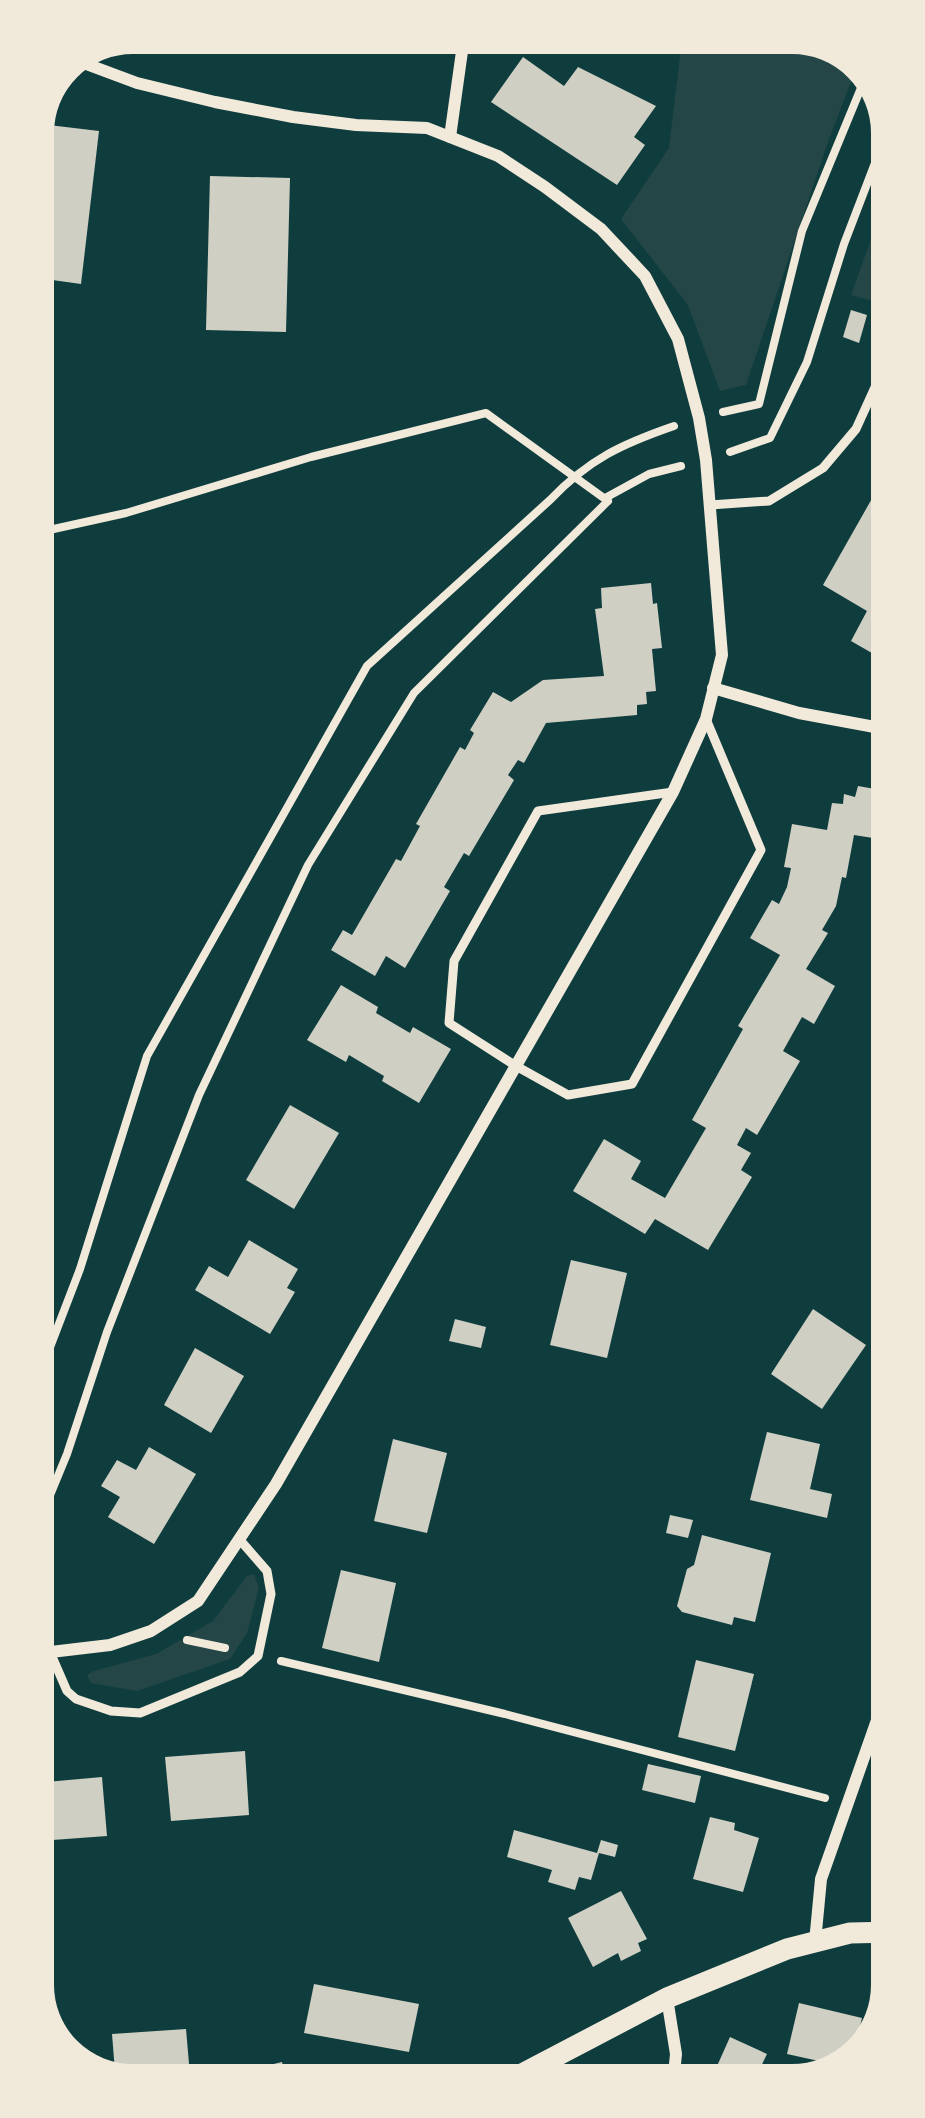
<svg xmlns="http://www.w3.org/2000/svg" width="925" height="2118" font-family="Merriweather,serif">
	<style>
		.green { fill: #244646 }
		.building { fill: #cfcfc3 }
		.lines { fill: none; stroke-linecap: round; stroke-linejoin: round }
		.path { stroke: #f1e9da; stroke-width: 8 }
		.service { stroke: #f1e9da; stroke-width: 9 }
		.minor { stroke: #f1e9da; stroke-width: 12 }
		.tertiary { stroke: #f1e9da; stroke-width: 21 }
		.rim { fill: none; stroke: #f1e9da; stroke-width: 6 }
	</style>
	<rect width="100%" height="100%" fill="#0f3d3e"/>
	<g class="green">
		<polygon points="683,30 799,30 855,52 860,59 829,139 746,385 720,391 688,305 621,219 669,148"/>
		<polygon points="890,186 890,306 851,295"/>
		<polygon points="254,1574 259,1588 247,1633 230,1659 137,1691 91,1683 87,1675 94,1671 156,1654 213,1621 247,1576"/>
	</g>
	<g class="building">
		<polygon points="523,57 564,86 578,67 656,106 634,137 645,145 617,185 491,102"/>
		<polygon points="32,123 99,131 81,284 31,277"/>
		<polygon points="210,176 290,178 286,332 206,330"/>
		<polygon points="851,310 867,315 859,343 843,337"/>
		<polygon points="874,495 891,505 891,664 851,641 867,611 823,585"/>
		<polygon points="651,583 653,604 657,603 662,648 652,649 656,691 646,692 647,704 637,705 637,715 546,723 524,763 518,760 508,775 514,780 469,856 464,853 444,887 450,891 405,968 386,956 375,976 331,950 343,930 352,935 396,859 401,861 420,826 416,824 460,747 465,750 474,733 470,730 493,692 511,702 543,680 604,676 595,609 602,608 601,588"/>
		<polygon points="858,786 892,792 892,841 854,835 846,878 842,877 836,906 822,930 828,933 806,969 835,986 814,1024 802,1017 783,1051 800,1061 757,1135 746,1128 737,1145 751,1153 741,1170 752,1177 708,1250 655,1219 645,1234 573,1191 604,1139 641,1161 631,1179 665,1198 706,1128 692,1120 743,1029 738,1026 780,955 750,938 772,900 779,904 787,887 791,868 784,867 792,824 827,830 832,803 843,804 844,794 855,797"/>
		<polygon points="341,985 378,1007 376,1013 410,1033 413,1027 451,1049 419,1103 382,1081 384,1076 349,1055 346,1062 307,1040"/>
		<polygon points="290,1105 339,1133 294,1209 246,1180"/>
		<polygon points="249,1240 298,1269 287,1288 295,1292 270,1334 195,1290 209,1266 228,1277"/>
		<polygon points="571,1260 627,1273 607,1358 550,1345"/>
		<polygon points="813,1309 866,1345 822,1409 771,1374"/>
		<polygon points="455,1319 486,1327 481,1348 449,1341"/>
		<polygon points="195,1348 244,1376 211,1433 164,1405"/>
		<polygon points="767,1432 820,1444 810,1489 832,1494 827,1518 750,1500"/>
		<polygon points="393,1439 447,1453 427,1533 374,1521"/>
		<polygon points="149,1447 196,1474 154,1544 108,1517 120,1497 101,1486 117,1460 136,1470"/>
		<polygon points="670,1515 693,1520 688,1538 666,1533"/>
		<polygon points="702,1535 771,1553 755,1622 734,1617 732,1625 682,1612 677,1606 687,1569 694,1565"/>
		<polygon points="341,1570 396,1583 379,1662 322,1648"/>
		<polygon points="696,1660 754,1674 735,1751 678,1737"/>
		<polygon points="245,1751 249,1815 171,1821 165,1757"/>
		<polygon points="648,1764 701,1776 695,1803 642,1790"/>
		<polygon points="102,1777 107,1836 39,1841 38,1820 35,1821 35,1783"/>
		<polygon points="710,1817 735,1823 734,1830 759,1838 743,1892 693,1879"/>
		<polygon points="514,1830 597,1853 601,1840 618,1845 615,1857 599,1853 591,1880 579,1877 575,1890 548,1882 552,1870 507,1857"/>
		<polygon points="621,1891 647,1939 638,1943 641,1951 621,1961 618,1953 593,1967 568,1918"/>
		<polygon points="314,1984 419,2004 409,2052 304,2033"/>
		<polygon points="799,2003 862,2018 851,2064 846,2067 787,2054"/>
		<polygon points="186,2029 191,2087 126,2088 116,2084 112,2034"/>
		<polygon points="730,2037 767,2054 753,2083 709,2084"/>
		<polygon points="282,2062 288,2087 232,2087 229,2075"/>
	</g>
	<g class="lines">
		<g class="path">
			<polyline points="723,412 759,404 802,231 868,71"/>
			<polyline points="730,452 770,438 807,362 844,244 890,124"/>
			<polyline points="31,534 126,513 311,457 486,413 608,501 607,497 649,474 681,466"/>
			<path d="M 34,1389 L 80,1269 L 147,1056 L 367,666 L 550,500 C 589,459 622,444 674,426"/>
			<polyline points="34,1534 67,1454 107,1332 199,1095 308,865 414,693 608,501"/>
			<polyline points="187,1640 225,1648"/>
			<polyline points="281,1661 505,1714 825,1798"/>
		</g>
		<g class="service">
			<polyline points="710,505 769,501 823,468 856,429 881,374 890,377"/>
			<polyline points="673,792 538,811 454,961 449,1023 516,1066 568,1095 632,1084 761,850 706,719"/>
			<polyline points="50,1652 67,1691 76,1699 111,1711 140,1713 240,1672 258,1656 271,1594 267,1571 240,1540"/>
		</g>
		<g class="minor">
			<polyline points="450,137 465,30"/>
			<polyline points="713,688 799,713 891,730"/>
			<polyline points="34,1654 110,1645 151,1631 198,1601 276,1484 673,792 706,719 722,655 706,460 699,418 678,339 645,276 601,229 545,187 498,156 427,128 356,125 293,117 215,102 137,83 70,58 62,59"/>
			<polyline points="815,1942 821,1879 894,1672"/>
			<polyline points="667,1998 676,2054 673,2084"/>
		</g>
		<polyline class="tertiary" points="501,2085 667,1998 787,1949 850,1933 895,1932"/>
	</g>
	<path d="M0 0H925V2118H0ZM133 51H792A82 82 0 0 1 874 133V1985A82 82 0 0 1 792 2067H133A82 82 0 0 1 51 1985V133A82 82 0 0 1 133 51Z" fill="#f1e9da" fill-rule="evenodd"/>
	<path class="rim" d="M133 51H792A82 82 0 0 1 874 133V1985A82 82 0 0 1 792 2067H133A82 82 0 0 1 51 1985V133A82 82 0 0 1 133 51Z"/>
</svg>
